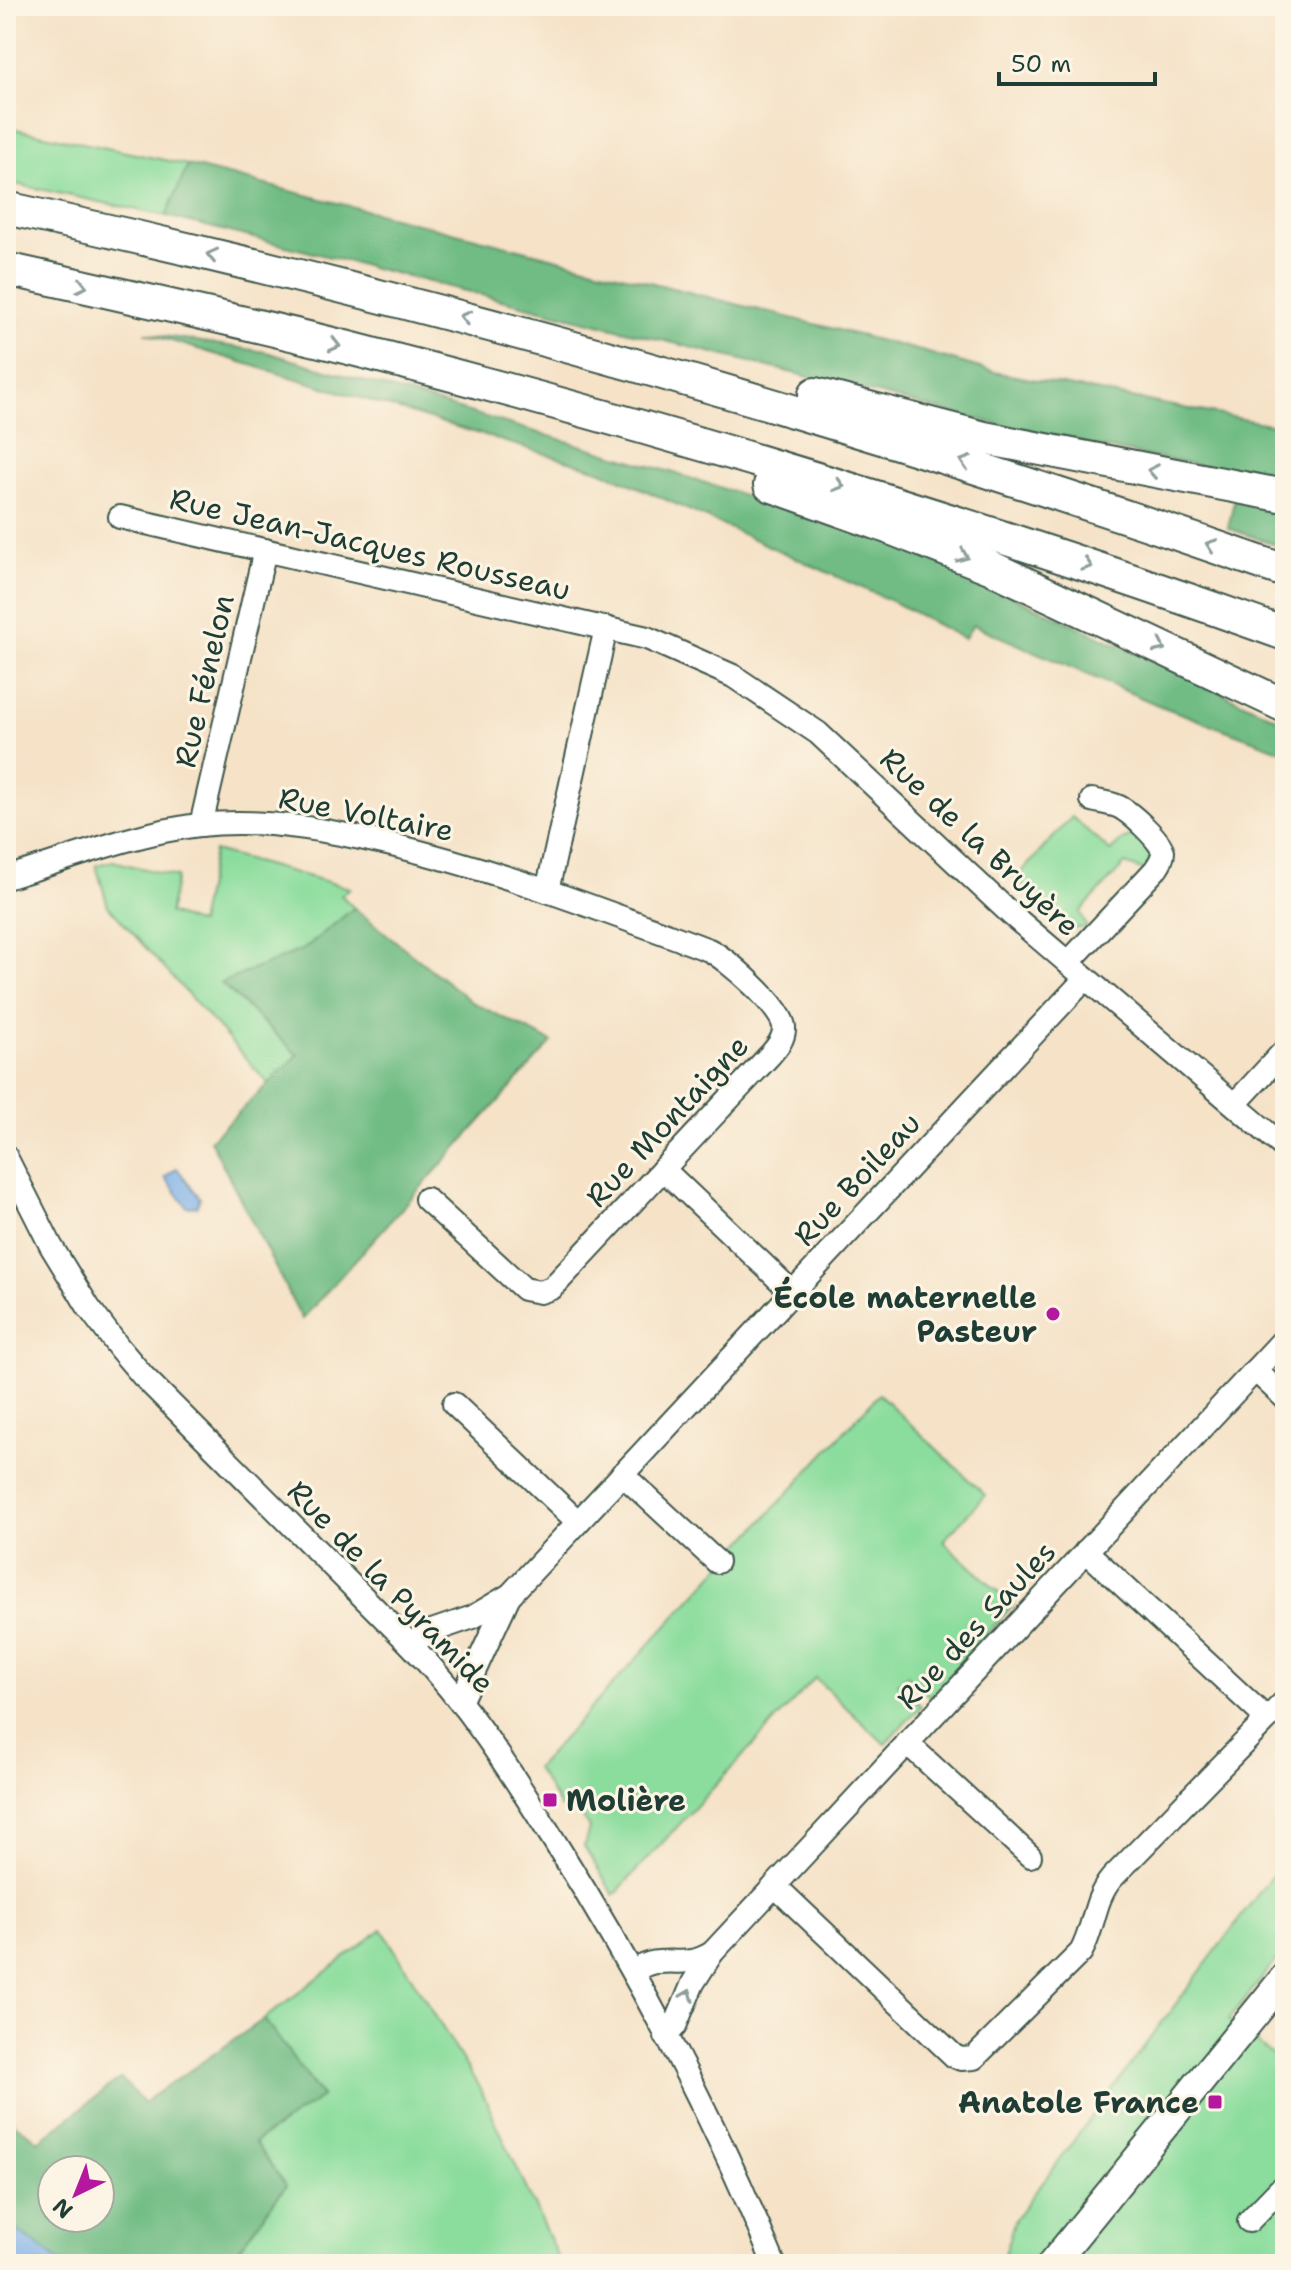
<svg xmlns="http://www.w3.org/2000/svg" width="1291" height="2270" font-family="'Shantell Sans',sans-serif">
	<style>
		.green { fill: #8bdd9d; stroke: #558d68; stroke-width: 2 }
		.forest { fill: #70bc84; stroke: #487c5c; stroke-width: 2; fill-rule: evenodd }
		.water { fill: #7db0ea; stroke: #4e768f; stroke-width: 2 }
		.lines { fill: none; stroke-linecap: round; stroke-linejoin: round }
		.minor-casing { stroke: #3f564a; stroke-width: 26 }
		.major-casing { stroke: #3f564a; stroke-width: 32 }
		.highway-casing { stroke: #3f564a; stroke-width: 36 }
		.minor { stroke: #fff; stroke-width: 22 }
		.major { stroke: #fff; stroke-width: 28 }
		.highway { stroke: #fff; stroke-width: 32 }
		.oneway { stroke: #8f9e9a }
		.poi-dot { fill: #b5179e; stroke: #fcf5e5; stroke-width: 3 }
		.labels { text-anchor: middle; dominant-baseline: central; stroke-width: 6; stroke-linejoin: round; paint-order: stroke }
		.street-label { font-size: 30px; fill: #1f3d34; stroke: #fcf5e5 }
		.poi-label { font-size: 30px; font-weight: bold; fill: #1f3d34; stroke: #fcf5e5; text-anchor: end }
	</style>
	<rect width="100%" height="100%" fill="#fcf5e5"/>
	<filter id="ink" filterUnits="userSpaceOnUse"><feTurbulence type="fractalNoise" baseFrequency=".0125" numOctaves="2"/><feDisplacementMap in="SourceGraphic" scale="16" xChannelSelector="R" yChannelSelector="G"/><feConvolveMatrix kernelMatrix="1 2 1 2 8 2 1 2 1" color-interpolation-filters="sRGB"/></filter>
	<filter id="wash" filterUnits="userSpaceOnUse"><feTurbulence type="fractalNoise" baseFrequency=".006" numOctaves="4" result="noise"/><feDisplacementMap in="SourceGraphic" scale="32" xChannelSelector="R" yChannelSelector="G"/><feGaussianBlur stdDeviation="1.8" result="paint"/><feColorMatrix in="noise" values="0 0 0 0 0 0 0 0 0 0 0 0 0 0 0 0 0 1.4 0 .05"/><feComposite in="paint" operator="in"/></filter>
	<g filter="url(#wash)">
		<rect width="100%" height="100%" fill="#f5e2c7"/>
		<g class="green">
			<polygon points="6,127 188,165 166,216 6,182"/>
			<polygon points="1072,817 1110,851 1122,840 1132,836 1148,844 1153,853 1147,872 1125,864 1080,912 1087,927 1071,929 1015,879"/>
			<polygon points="214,851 350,888 341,895 354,908 304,949 221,983 298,1055 269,1084 108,906 96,865 113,861 177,877 169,913 199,924"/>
			<polygon points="879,1394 985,1495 943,1541 1013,1605 930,1697 907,1675 898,1683 921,1706 885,1744 815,1678 614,1895 584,1846 589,1828 578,1810 561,1808 536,1768"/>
			<polygon points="1285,1858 1285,1950 1229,2019 1285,2066 1285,2264 1001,2264 1015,2219"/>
			<polygon points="382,1929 482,2092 561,2264 227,2264 286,2186 254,2143 322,2096 264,2019"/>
		</g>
		<g class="forest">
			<polygon points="188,165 921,351 994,372 1285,427 1285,548 1228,528 1240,473 1057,439 166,216"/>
			<polygon points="145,333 266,352 671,472 906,547 1285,722 1285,752 1158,705 973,625 964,639 900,605 602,471"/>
			<polygon points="354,908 472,1002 552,1042 302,1319 210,1140 298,1055 221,983 304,949"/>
			<path d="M 264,2019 L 322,2097 L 254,2142 L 286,2185 L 227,2264 L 64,2264 L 6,2223 L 6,2117 L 39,2141 L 121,2078 L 143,2103 ZM 52,2170 L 100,2170 L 100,2218 L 52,2218 Z"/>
		</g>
		<g class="water">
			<polygon points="177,1168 200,1198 197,1206 187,1207 165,1177"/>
			<polygon points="6,2223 64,2264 6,2264"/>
		</g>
	</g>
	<g filter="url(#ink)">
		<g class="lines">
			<g class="minor-casing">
				<g id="minor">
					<polyline points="120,517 647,638 733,676 818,733 1012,915 1285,1148"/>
					<polyline points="201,825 265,550"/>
					<path d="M 6,878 C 69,859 134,833 199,825 C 266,818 328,830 392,845 C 500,871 605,911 709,950 C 727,959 782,1007 784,1027 C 785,1038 777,1047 770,1055 L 552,1288 L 540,1292 L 524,1289 L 426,1199"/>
					<polyline points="547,891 606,628"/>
					<path d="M 1068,963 L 1155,870 C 1159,864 1163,859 1163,852 C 1161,840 1128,810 1117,806 C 1109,803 1100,802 1092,800"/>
					<polyline points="1235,1104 1285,1050"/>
					<path d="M 6,1157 L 51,1246 L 89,1308 L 120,1349 L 143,1376 L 410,1644 C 468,1704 509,1769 553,1839 C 638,1974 714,2117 774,2264"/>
					<polyline points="663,1169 792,1292"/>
					<polyline points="1255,1370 1285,1398"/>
					<polyline points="454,1404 578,1522"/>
					<polyline points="622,1474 717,1562"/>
					<polyline points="1086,1551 1267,1719"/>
					<polyline points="410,1644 432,1631 473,1617 510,1595 1085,979"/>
					<polyline points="461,1700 509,1596"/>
					<polyline points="907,1743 1030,1856"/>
					<path d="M 775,1886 L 954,2056 L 961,2059 L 974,2058 L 1081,1952 C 1095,1927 1093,1900 1112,1878 L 1285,1701"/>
					<path d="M 632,1971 C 641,1967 649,1962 658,1962 C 682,1960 689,1966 712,1953"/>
					<polyline points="666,2036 675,2026 693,1983 712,1953 1285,1338"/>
					<polyline points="1249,2221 1285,2184"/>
				</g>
			</g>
			<g class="major-casing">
				<polyline id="major" points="1052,2264 1285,1977"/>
			</g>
			<g class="highway-casing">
				<g id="highway">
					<path d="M 6,208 C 440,302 866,424 1285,571"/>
					<path d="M 6,269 C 119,294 232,319 345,347 C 663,428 976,523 1285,634"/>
					<polyline points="815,394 984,438 1285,496"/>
					<polyline points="770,485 885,526 990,567 1285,706"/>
				</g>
			</g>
			<use href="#minor" class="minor"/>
			<use href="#major" class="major"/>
			<use href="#highway" class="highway"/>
		</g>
		<defs><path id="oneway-chevron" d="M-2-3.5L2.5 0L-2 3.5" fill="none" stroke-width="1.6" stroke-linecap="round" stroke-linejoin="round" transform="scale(2)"/></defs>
		<g class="oneway">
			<use href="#oneway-chevron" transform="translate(212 255) rotate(-167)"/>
			<use href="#oneway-chevron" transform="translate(82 286) rotate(13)"/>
			<use href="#oneway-chevron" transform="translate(465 317) rotate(-165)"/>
			<use href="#oneway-chevron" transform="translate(335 345) rotate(14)"/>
			<use href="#oneway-chevron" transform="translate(965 462) rotate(-162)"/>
			<use href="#oneway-chevron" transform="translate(1153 471) rotate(-169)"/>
			<use href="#oneway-chevron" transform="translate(839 485) rotate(17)"/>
			<use href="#oneway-chevron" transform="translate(1211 545) rotate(-160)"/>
			<use href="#oneway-chevron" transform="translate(963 556) rotate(22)"/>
			<use href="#oneway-chevron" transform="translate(1087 565) rotate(19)"/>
			<use href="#oneway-chevron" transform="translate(1160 647) rotate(25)"/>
			<use href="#oneway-chevron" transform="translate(688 1995) rotate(-68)"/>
		</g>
	</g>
	<g class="poi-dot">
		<circle cx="1053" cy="1314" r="8"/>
		<rect x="542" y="1792" width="16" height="16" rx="4"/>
		<rect x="1207" y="2094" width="16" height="16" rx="4"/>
	</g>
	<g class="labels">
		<g class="street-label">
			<text transform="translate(370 544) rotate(13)">Rue Jean-Jacques Rousseau</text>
			<text transform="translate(204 681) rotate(-77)">Rue Fénelon</text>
			<text transform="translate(366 814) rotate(11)">Rue Voltaire</text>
			<text transform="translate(980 842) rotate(43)">Rue de la Bruyère</text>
			<text transform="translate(667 1121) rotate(-47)">Rue Montaigne</text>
			<text transform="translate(857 1179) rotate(-47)">Rue Boileau</text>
			<text transform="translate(391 1587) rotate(46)">Rue de la Pyramide</text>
			<text transform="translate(976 1625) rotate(-47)">Rue des Saules</text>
		</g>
		<g class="poi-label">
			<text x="1037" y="1297">École maternelle<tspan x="1037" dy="34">Pasteur</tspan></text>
			<text x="566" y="1800" text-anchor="start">Molière</text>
			<text x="1199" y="2102">Anatole France</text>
		</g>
	</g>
	<rect width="1291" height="2270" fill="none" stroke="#fcf5e5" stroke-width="32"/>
	<g transform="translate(76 2194) rotate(223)"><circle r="38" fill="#fcf5e5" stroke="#a4ab9e" stroke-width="2"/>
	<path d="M0-6L14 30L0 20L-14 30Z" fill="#b5179e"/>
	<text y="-12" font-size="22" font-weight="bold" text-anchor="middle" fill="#1f3d34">N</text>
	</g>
	<path d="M999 72v12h156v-12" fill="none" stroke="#1f3d34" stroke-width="4"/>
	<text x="1011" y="72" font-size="24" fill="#1f3d34" stroke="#fcf5e5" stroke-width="6" paint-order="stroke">50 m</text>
</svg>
